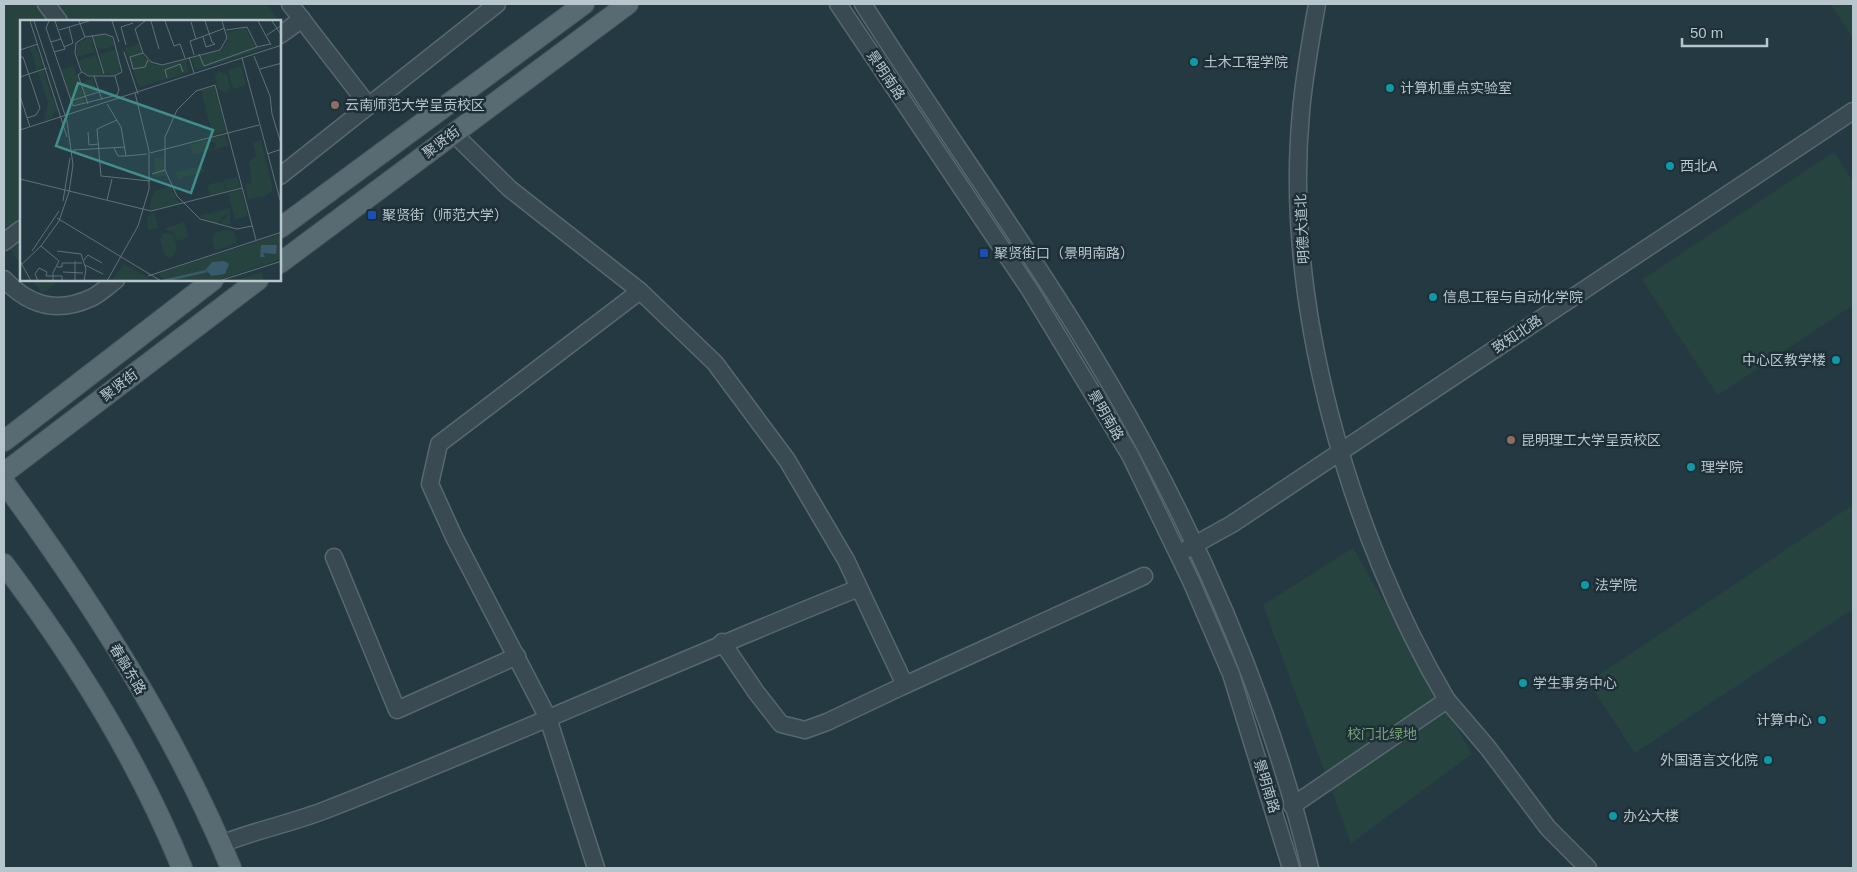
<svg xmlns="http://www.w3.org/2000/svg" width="1857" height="872" font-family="Arial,'Noto Sans SC',sans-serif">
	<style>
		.green { fill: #27433f }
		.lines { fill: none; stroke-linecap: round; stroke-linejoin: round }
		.minor-casing { stroke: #58686f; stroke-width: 19 }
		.major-casing { stroke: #47565e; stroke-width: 22 }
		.minor { stroke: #3a4a52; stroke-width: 16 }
		.major { stroke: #586a72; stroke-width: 20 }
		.culture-dot { fill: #0f9aa8; stroke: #1e2f37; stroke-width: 2 }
		.education-dot { fill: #8d6e63; stroke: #1e2f37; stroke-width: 2 }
		.transit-dot { fill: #1a4fb4; stroke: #1e2f37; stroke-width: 2 }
		.labels { text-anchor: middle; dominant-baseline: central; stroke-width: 5; stroke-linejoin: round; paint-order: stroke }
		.poi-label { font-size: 14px; fill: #b7c5cc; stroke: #1e2f37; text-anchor: start }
		.street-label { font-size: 14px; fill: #b7c5cc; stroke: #1e2f37 }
		.park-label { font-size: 14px; fill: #76a274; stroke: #1e2f37 }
		.inset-river { fill: none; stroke: #395a6a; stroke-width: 2.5 }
		.inset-road { fill: none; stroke: #5f7179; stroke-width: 1 }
		.view { fill: #418e8a; fill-opacity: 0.15; stroke: #418e8a; stroke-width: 2.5 }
		.inset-edge { fill: none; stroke: #b7c5cc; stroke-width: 2.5 }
	</style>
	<rect width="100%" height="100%" fill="#253942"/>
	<g class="green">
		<polygon points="4,4 36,4 49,21 21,21 21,224 4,237"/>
		<polygon points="58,4 267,4 279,21 71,21"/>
		<polygon points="1831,4 1853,4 1853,38"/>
		<polygon points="1834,152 1853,181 1853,305 1718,395 1642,280"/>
		<polygon points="21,235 21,265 7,245"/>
		<polygon points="32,280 61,280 42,293"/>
		<polygon points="1853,505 1853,609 1635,753 1588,682"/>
		<polygon points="1353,548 1472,754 1351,843 1263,605"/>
	</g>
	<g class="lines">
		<g class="minor-casing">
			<g id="minor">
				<polyline points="46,4 59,21"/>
				<polyline points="290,4 368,105"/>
				<polyline points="838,4 1030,290 1130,455 1191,581 1231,674 1291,868"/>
				<path d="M 863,4 C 957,152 1063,293 1146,448 C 1217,580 1275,722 1310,868"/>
				<polyline points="280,35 302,19"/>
				<polyline points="453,133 510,189 640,291 715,363 787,460 846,560 905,685 827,722 805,730 781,724 756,692 722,642"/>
				<polyline points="280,176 497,4"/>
				<polyline points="4,242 21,229"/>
				<path d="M 4,279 C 28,305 56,314 91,298 C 100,294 108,286 116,280"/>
				<polyline points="1187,549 1232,524 1853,111"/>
				<polyline points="334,557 397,710 517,656"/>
				<polyline points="905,685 1144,576"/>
				<polyline points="1447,700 1488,748 1548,828 1588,868"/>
				<path d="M 1292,806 L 1447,700 C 1349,535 1283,304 1301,112 C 1304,76 1311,39 1317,4"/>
				<path d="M 221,844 C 256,830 293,823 328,809 C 507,739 681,659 859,588"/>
				<polyline points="596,868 548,718 454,537 430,484 439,444 640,291"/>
			</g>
		</g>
		<g class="major-casing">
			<g id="major">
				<polyline points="280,228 584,4"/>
				<polyline points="280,263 628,4"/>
				<polyline points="4,441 213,280"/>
				<polyline points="4,473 258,280"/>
				<path d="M 4,482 C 92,602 174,730 231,868"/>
				<path d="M 4,564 C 74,657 138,760 182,868"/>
			</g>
		</g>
		<use href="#minor" class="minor"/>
		<use href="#major" class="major"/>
	</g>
	<g class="culture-dot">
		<circle cx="1194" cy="62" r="5"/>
		<circle cx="1390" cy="88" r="5"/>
		<circle cx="1670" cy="166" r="5"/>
		<circle cx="1433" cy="297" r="5"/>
		<circle cx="1836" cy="360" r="5"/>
		<circle cx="1691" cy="467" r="5"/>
		<circle cx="1585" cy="585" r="5"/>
		<circle cx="1523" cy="683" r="5"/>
		<circle cx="1822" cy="720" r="5"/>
		<circle cx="1768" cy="760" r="5"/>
		<circle cx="1613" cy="816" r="5"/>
	</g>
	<g class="education-dot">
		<circle cx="335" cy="105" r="5"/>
		<circle cx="1511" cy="440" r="5"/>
	</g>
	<g class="transit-dot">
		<rect x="367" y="210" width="10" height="10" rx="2.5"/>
		<rect x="979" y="248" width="10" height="10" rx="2.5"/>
	</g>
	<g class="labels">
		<g class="poi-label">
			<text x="1204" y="62">土木工程学院</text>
			<text x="1400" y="88">计算机重点实验室</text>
			<text x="345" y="105">云南师范大学呈贡校区</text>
			<text x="1680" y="166">西北A</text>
			<text x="382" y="215">聚贤街（师范大学）</text>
			<text x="994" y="253">聚贤街口（景明南路）</text>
			<text x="1443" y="297">信息工程与自动化学院</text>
			<text x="1826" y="360" text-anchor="end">中心区教学楼</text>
			<text x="1521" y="440">昆明理工大学呈贡校区</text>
			<text x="1701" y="467">理学院</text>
			<text x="1595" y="585">法学院</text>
			<text x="1533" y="683">学生事务中心</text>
			<text x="1812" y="720" text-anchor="end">计算中心</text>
			<text x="1758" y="760" text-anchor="end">外国语言文化院</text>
			<text x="1623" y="816">办公大楼</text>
		</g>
		<g class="street-label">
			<text transform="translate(886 75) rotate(56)">景明南路</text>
			<text transform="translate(441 142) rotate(-37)">聚贤街</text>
			<text transform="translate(1302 229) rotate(-93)">明德大道北</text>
			<text transform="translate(1517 334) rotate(-34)">致知北路</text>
			<text transform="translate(119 385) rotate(-37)">聚贤街</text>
			<text transform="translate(1106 415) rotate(60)">景明南路</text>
			<text transform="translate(128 669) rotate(59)">春融东路</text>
			<text transform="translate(1267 786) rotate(73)">景明南路</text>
		</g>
		<g class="park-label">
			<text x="1382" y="734">校门北绿地</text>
		</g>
	</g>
	<g transform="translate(20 20)">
		<rect width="261" height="261" fill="#253942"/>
		<path d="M 225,8 L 236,28 L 250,26 L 178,50 L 174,46 L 172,37 L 201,31 L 208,21 L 207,12 ZM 83,14 L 91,16 L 95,26 L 79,30 L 72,16 ZM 71,16 L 74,32 L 57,37 L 57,24 ZM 119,24 L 124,37 L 133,44 L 143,46 L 167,39 L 168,53 L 119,67 L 105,28 ZM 15,26 L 23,46 L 17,50 L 10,28 ZM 96,29 L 100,52 L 94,55 L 84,53 L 80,34 ZM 75,35 L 83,54 L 72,56 L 64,53 L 58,41 ZM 54,46 L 65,83 L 53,85 L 42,53 L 43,49 ZM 221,46 L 226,65 L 213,69 L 208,50 ZM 23,51 L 37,90 L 31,98 L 24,101 L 28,83 L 18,52 ZM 198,51 L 207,55 L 210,68 L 206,73 L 198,69 L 195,56 ZM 73,58 L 77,72 L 65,75 L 61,63 ZM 194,66 L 206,111 L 193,115 L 185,87 L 193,84 L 185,86 L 181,70 ZM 205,115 L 209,125 L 192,130 L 196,127 L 195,122 L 190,122 L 193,118 ZM 187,120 L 190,130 L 173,135 L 170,125 ZM 241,120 L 253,170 L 245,176 L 227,179 L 226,165 L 232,162 L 229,143 L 236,135 L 233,123 ZM 142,137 L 146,155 L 135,158 L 134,139 ZM 182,146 L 184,152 L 158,159 L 156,152 ZM 217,157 L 220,167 L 207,171 L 204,160 ZM 203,161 L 206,171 L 190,175 L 187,165 ZM 150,166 L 159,183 L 132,190 L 129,188 L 134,171 ZM 221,170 L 228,196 L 215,200 L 208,173 ZM 210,188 L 210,205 L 200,204 L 209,194 L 204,195 L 198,205 L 179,196 ZM 134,193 L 138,208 L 128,210 L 127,197 ZM 164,202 L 169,217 L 157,221 L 154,213 L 144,209 ZM 205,210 L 214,211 L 217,223 L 195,231 L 192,218 L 197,212 ZM 149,213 L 154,216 L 157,230 L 151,238 L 144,234 L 140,220 L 142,214 ZM 261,214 L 261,239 L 195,261 L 147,261 L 139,256 L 140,253 ZM 104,244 L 134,261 L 91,261 ZM 242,252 L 244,261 L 213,261 Z" fill="#27433f"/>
		<path d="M 241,225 L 257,225 L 256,234 L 243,233 L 245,237 L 240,237 ZM 204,241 L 209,244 L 205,254 L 191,256 L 186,249 L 192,242 Z" fill="#395a6a"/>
		<path class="inset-river" d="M 143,261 L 187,251"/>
		<path class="inset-road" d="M 10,1 L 47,117M 29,1 L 26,8 L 53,86 L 97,75 L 99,70 L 95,56M 59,1 L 65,17M 92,1 L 99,22M 125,1 L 115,9 L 123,33 L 131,42 L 142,45 L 200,30 L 207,18 L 202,1M 131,1 L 139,29M 145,1 L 154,26 L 160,24 L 165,38M 238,1 L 251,25M 252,1 L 262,16M 171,2 L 176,19 L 170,21 L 174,35M 39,10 L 69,1M 206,10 L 227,7 L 237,27 L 250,24M 85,14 L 93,17 L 102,52 L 94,56 L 68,56 L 61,51 L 55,33 L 56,23 L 65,17 ZM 72,15 L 84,54M 247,15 L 262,5M 183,17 L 186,27 L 195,24 L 192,22 L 185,1M 176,19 L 205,8M 31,22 L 41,19 L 35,1M 106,25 L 101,7 L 113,3M 44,27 L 53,23 L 49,7M 0,30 L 18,24M 34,32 L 45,29 L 41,19M 104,32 L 118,74M 123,33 L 110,37 L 113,49 L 125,47 L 128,40M 179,34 L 184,46 L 237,27M 234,36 L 250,76 L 252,94 L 262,127M 0,37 L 3,37 L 20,88 L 16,95 L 7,98M 169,37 L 174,53M 222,38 L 262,187M 240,49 L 262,43M 62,52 L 58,55 L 68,84M 74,56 L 82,80M 0,57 L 27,48M 147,58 L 145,50 L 160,44 L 163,52M 0,76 L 10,107M 50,81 L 79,72M 87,84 L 101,107 L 106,136 L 98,136 L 94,128M 97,100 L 77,109 L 81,156 L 130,161M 0,110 L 262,25M 68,112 L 69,125 L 79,124M 53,130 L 105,127M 130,133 L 239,105M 247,134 L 262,129M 106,136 L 127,134M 145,150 L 157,176 L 180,199 L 217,209 L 232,206M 132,154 L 145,150 L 145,117 L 157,90 L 176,71 L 195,65 L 236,220M 0,159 L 131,191 L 222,168M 87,180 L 92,159M 43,181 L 50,138M 37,198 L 141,261M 21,226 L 39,241 L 33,253 L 33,261M 12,231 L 39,191M 37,231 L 61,234 L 66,249 L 64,261M 64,240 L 68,235 L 82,243M 0,241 L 11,261M 65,245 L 83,254M 0,246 L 21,226 L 39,201 L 49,172 L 53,145 L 47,101 L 14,1M 37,247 L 42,247 L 42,243 L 62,243M 43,252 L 63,253M 128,256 L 262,212M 18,261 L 15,254 L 19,248 L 27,252 L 26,256 L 42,256 L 42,261M 55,261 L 55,241M 87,261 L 118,206 L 129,169 L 129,131 L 115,73M 199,261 L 262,241"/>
		<path class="view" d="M 58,63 L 193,110 L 171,173 L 36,126 Z"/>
		<rect width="261" height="261" class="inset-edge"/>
	</g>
	<rect width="1857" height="872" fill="none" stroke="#b7c5cc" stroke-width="10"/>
	<path d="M1682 38v8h85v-8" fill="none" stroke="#b7c5cc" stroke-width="2.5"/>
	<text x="1690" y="38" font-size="15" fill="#b7c5cc" stroke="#1e2f37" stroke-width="4" paint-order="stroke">50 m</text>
</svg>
